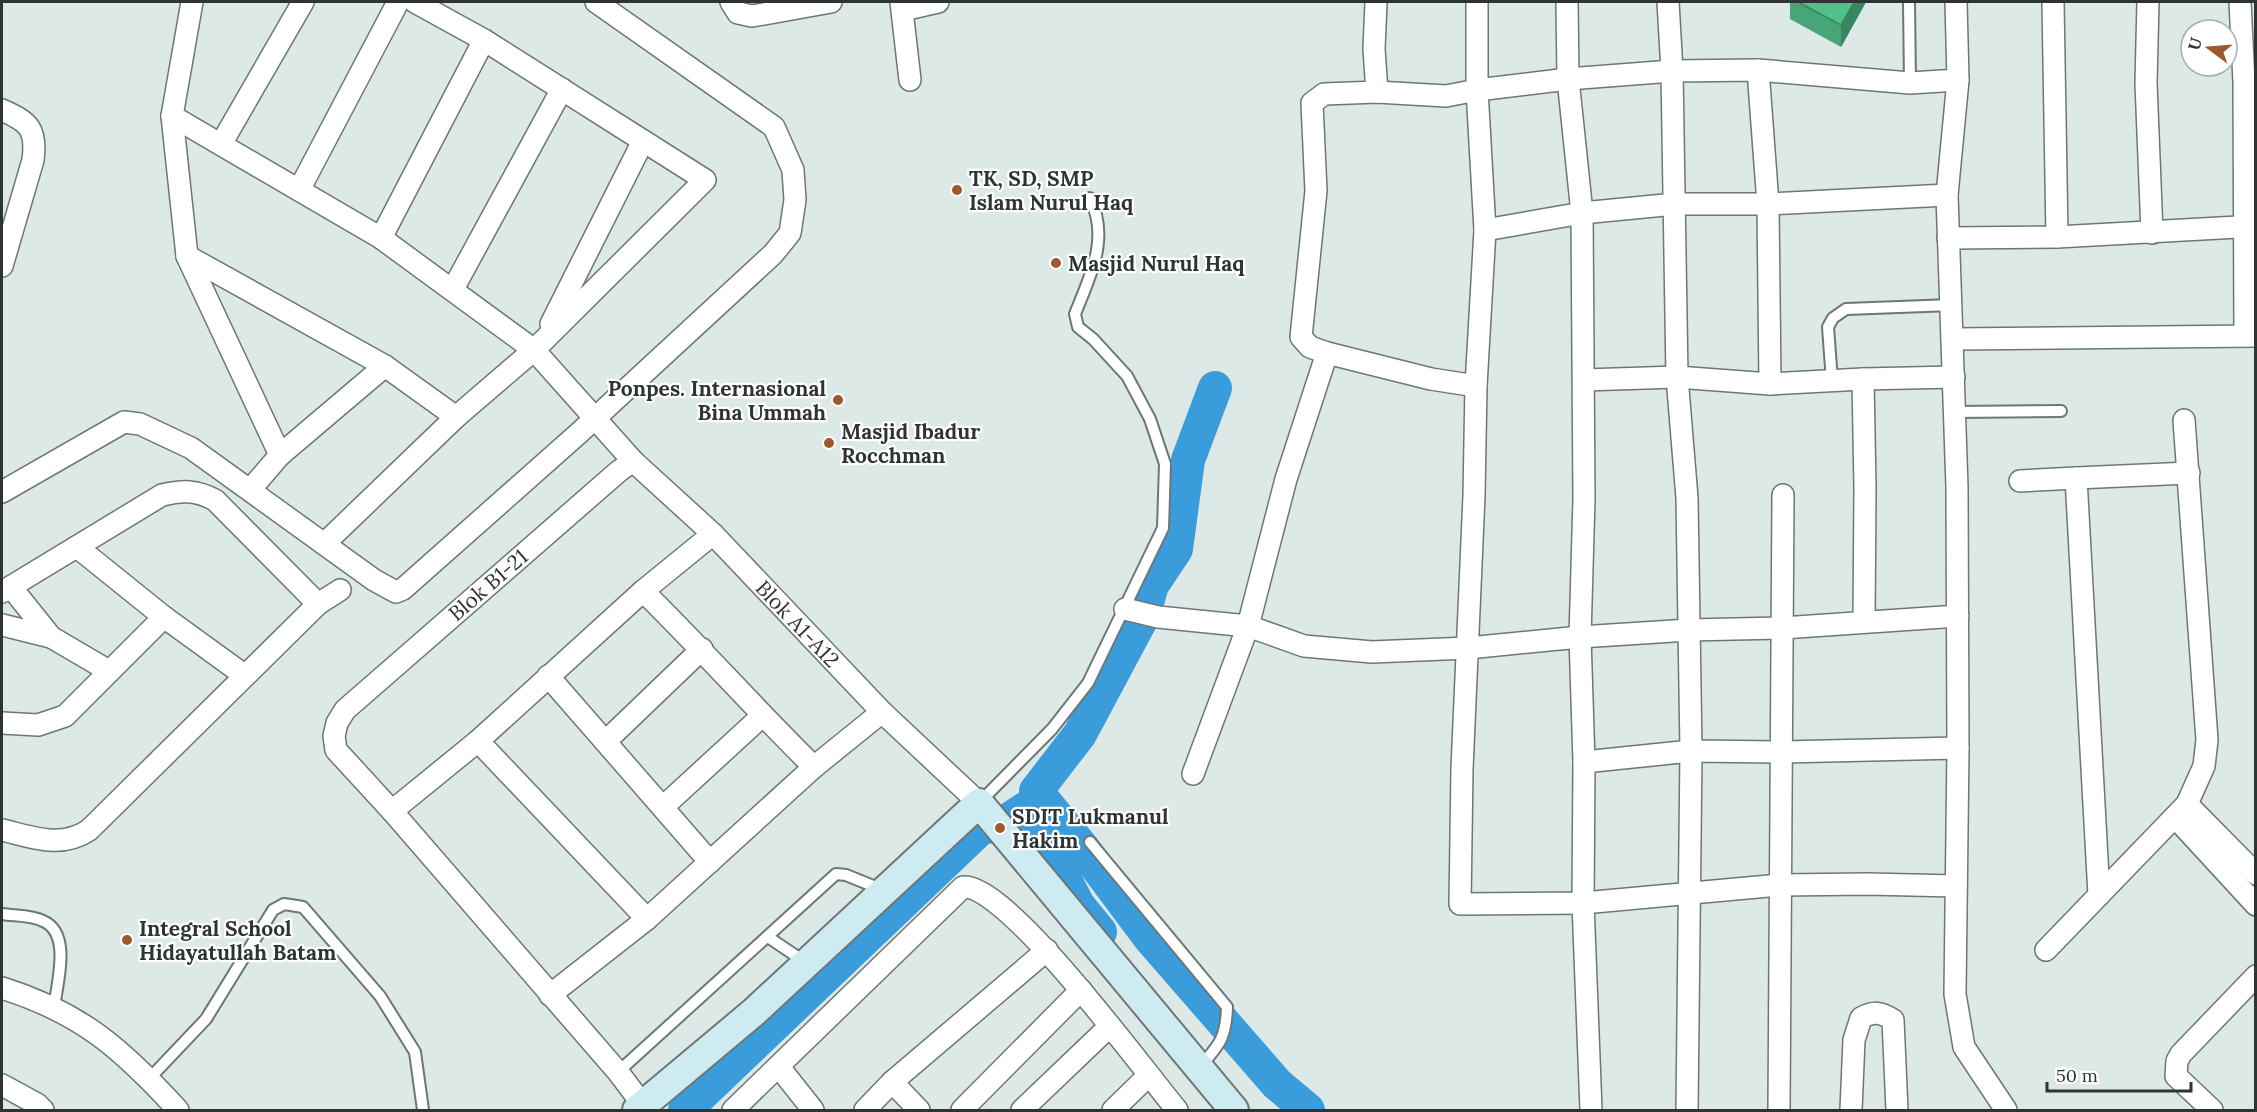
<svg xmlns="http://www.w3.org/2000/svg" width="2257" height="1112" font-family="Lora,serif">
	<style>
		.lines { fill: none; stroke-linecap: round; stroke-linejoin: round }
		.river { stroke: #3a9cdb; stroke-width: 34 }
		.lane-casing { stroke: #6c7776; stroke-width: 14 }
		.street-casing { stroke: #6c7776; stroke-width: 24 }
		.secondary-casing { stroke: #6c7776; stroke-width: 32 }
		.lane { stroke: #fff; stroke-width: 10 }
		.street { stroke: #fff; stroke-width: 21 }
		.secondary { stroke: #ceebf1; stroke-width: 28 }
		.wall { fill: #47a577 }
		.shaded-wall { fill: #398661 }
		.building { fill: #52c08a; stroke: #398661; stroke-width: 1.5 }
		.poi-dot { fill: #9d582d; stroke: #fff; stroke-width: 2 }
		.labels { text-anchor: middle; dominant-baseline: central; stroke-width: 4.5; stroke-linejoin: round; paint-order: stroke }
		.poi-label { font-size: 21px; font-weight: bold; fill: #2e3333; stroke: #fff; text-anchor: start }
		.street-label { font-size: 21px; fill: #2e3333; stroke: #fff }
	</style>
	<rect width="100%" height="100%" fill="#dce9e7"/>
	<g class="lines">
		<g class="river">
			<polyline points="1215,388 1188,460 1176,549 1152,585 1143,616 1080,734 1036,791 1082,847 1150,938 1277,1084 1308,1110"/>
			<polyline points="685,1110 982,827 999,826 1028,807 1078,905 1100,932"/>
		</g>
		<g class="lane-casing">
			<g id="lane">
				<polyline points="1909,2 1910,83"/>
				<polyline points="1832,381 1828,327 1833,318 1846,309 1952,305"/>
				<polyline points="1955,412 2061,411"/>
				<path d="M 979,803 L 1052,729 L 1088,683 L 1163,528 L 1165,464 L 1150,419 L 1127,376 L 1093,339 L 1078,327 L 1075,314 C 1090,276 1110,239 1090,198"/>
				<path d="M 1090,842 L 1227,1007 C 1226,1038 1220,1044 1200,1067"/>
				<path d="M 2,914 C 14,916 32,915 43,921 C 72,933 57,983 54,1008"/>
				<polyline points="768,937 805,962"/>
				<polyline points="618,1072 836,874 846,875 883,890"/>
				<polyline points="149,1079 206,1019 273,910 284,904 303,907 380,996 415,1052 423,1110"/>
			</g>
		</g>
		<g class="street-casing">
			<g id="street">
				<polyline points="192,2 172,116 187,256 280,455"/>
				<polyline points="731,2 738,13 752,16 831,2"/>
				<polyline points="901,2 910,80"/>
				<polyline points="1376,2 1374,49 1377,92"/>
				<polyline points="1477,2 1477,90 1485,230 1476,386 1474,496 1462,769 1460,904 1583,903 1780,885 1868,884 1956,886"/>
				<polyline points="1567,2 1568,79 1582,213 1584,499 1580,637 1584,762 1583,903 1591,1110"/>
				<polyline points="1668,2 1672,71 1677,377 1687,498 1691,751 1687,1110"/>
				<polyline points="1956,2 1958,80 1947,195 1957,487 1958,748 1955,994 1964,1047 2006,1110"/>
				<polyline points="2053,2 2057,237"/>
				<polyline points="2148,2 2146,83 2152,233"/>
				<polyline points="2240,2 2244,82 2245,336"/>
				<polyline points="903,10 938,2"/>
				<polyline points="1758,70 1768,204 1770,384"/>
				<path d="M 2,110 C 29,122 37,129 33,160 L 2,266"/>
				<path id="s1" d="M 172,116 L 381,238 L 534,350 L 633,461 L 713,534 L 882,712 L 979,803"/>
				<polyline points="221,144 303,2"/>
				<polyline points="299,190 398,2"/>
				<polyline points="1485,230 1582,213 1675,204 1768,204 1947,195"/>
				<polyline points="381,238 484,40"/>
				<polyline points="1948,238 2057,237 2256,226"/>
				<polyline points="187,256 385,366 456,417"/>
				<polyline points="453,289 562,89"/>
				<polyline points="551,324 643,141"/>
				<polyline points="1952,339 2256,336"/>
				<polyline points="1863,379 1865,488 1864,622"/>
				<polyline points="1584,380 1677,377 1770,384 1863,379 1954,377"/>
				<polyline points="1476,386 1431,379 1327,353 1310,347 1301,337 1316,191 1312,103 1324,94 1377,92 1446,96 1477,90 1568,79 1672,71 1758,70 1910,83 1958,80"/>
				<polyline points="633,461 619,471 345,710 337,723 334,736 336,750 392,811 618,1072 643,1105"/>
				<polyline points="2020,481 2076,478"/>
				<polyline points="250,490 280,455 385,366"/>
				<polyline points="2,492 124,422 140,424 191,448 374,580 396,592 403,589 579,433 773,254 790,233 795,200 793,170 774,127 596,2"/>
				<polyline points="324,544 456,417 534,350 705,180 484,40 415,2"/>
				<polyline points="77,547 164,617 244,675"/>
				<polyline points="11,587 51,637 109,671"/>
				<path d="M 643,591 C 701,648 755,709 814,767"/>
				<path d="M 2,592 L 162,495 C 183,490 196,490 215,500 L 318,604"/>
				<polyline points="1125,609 1158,617 1248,626 1304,646 1372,652 1468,648 1580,637 1689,630 1782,628 1958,616"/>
				<polyline points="2,625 51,637"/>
				<polyline points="548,676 710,862"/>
				<polyline points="2,723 38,725 65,716 164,617"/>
				<polyline points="478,741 647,919"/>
				<polyline points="606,741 702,649"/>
				<polyline points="1584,762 1691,751 1783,752 1958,748"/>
				<polyline points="1193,774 1248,626 1286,479 1327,353"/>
				<polyline points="2187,804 2256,874"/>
				<polyline points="663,807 762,716"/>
				<polyline points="392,811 478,741 643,591 713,534"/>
				<polyline points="2175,817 2256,905"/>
				<path d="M 2,830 C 32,837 61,849 89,830 L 318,604 L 340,590"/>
				<polyline points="2099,895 2076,478 2189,473"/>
				<polyline points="2046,950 2187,804 2204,766 2207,740 2184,420"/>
				<path d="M 2,988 C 82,1013 123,1050 178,1110"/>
				<polyline points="550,995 647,919 814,767 882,712"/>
				<polyline points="779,1067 813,1110"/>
				<polyline points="892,1082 919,1110"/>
				<polyline points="2,1085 37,1104 43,1110"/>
				<path d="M 733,1110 L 963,887 C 1007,883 1145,1072 1177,1110"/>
				<polyline points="865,1110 892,1082 1047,950"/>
				<polyline points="962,1110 1081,990"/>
				<polyline points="1022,1110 1110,1026"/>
				<polyline points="1113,1110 1148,1076"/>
				<polyline points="1779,1110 1783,495"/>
				<path d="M 1851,1110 L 1854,1040 L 1861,1018 C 1874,1011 1881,1012 1893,1020 L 1897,1110"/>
				<polyline points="2212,1110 2176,1076 2177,1061 2181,1054 2256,976"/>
			</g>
		</g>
		<g class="secondary-casing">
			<polyline id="secondary" points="637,1110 754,1012 979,803 1234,1110"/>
		</g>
		<use href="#lane" class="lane"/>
		<use href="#street" class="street"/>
		<use href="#secondary" class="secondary"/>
	</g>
	<polygon class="wall" points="1790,2 1866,2 1841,47 1790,19"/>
	<polygon class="shaded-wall" points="1854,2 1866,2 1841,47 1841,25"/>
	<polygon class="building" points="1798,2 1854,2 1841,25"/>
	<g class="poi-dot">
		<circle cx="957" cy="190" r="6"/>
		<circle cx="1056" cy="263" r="6"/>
		<circle cx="838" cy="400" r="6"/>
		<circle cx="829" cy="443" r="6"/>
		<circle cx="1000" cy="828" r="6"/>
		<circle cx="127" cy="940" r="6"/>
	</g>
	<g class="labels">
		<g class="poi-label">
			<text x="969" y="178">TK, SD, SMP<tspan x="969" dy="24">Islam Nurul Haq</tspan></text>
			<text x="1068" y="263">Masjid Nurul Haq</text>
			<text x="826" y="388" text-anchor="end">Ponpes. Internasional<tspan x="826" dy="24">Bina Ummah</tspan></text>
			<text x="841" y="431">Masjid Ibadur<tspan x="841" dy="24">Rocchman</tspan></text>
			<text x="1012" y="816">SDIT Lukmanul<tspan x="1012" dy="24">Hakim</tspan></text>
			<text x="139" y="928">Integral School<tspan x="139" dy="24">Hidayatullah Batam</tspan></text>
		</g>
		<g class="street-label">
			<text transform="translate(488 585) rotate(-41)">Blok B1-21</text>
			<text stroke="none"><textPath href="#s1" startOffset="812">Blok A1-A12</textPath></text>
		</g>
	</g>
	<rect width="2257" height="1112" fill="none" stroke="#2e3333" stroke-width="6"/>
	<g transform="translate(2209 48) rotate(286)"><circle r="28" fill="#ffffff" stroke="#abadad" stroke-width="1.5"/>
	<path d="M0-4.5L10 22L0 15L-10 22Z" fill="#9d582d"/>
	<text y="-9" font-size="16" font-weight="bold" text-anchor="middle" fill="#2e3333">U</text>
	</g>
	<path d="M2047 1082v9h144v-9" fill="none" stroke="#2e3333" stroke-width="3"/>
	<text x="2056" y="1082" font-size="18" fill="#2e3333" stroke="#ffffff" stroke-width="4.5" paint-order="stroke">50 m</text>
</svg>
